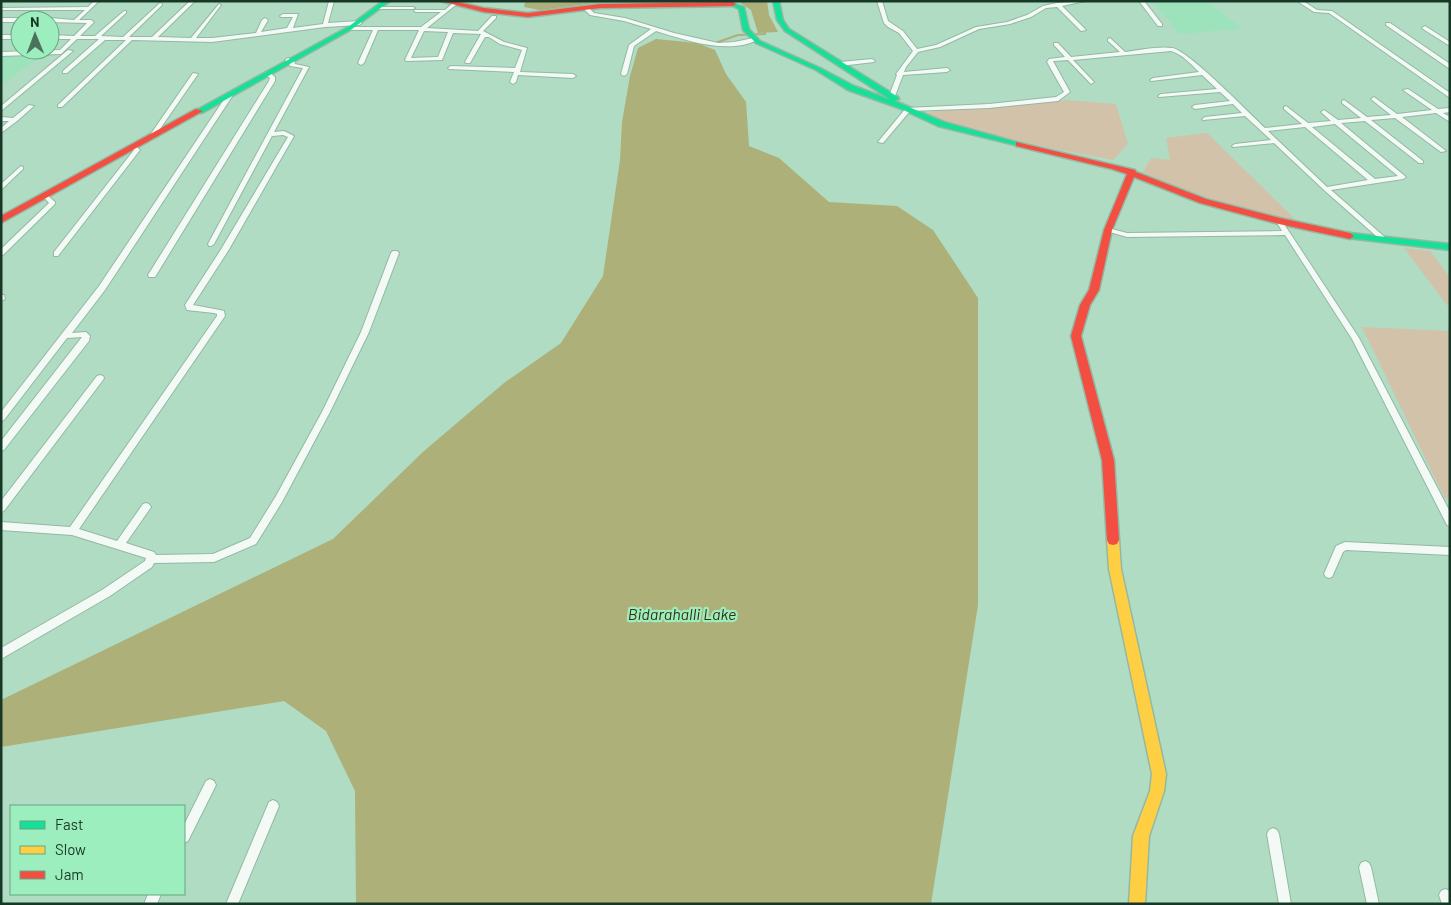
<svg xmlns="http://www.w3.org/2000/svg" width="1451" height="905" font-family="Barlow,sans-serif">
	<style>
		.built { fill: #9ce2ba }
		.green { fill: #d3c2aa }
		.water { fill: #adb078 }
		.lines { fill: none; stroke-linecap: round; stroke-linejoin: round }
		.stream { stroke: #adb078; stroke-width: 2 }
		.street-casing { stroke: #94b8a3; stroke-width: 2 }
		.fast-casing { stroke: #94b8a3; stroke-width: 3 }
		.slow-casing { stroke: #94b8a3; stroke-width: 3 }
		.jam-casing { stroke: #94b8a3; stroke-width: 3 }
		.street { fill: #f3faf6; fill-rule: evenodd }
		.fast { fill: #16e098; fill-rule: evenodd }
		.slow { fill: #ffcf43; fill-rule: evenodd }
		.jam { fill: #f24e42; fill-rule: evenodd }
		.labels { text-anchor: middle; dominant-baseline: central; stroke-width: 4.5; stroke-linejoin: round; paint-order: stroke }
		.water-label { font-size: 16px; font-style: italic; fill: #373011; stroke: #9deebe }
	</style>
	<rect width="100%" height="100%" fill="#afdcc2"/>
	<g class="built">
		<polygon points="1153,1 1206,1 1241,28 1180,34"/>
		<polygon points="1,56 41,56 1,85"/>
	</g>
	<g class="green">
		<path d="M 1066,100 L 1116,104 L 1128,144 L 1113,160 C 1049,148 985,136 923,114 L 935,111 Z"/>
		<path d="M 1207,133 L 1300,224 C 1246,210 1194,195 1143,172 L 1151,158 L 1170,160 L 1166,138 Z"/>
		<polygon points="1404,248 1430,251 1450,278 1450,309"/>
		<polygon points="1362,327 1450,331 1450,498 1445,499"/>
	</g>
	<g class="water">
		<polygon points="525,1 636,1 595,3 540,10 524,7"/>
		<polygon points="738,1 767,1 769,15 778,32 758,33 751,10"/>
		<polygon points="656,39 697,43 715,50 726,74 746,102 749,146 779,158 829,202 897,206 933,230 978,298 978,605 931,904 356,904 355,791 326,731 284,701 1,747 1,700 333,539 424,451 504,383 561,343 603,276 620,160 622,122 630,76 638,48"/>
	</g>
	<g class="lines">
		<polyline class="stream" points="718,42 738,35 765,34 764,30"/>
		<g class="street-casing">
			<g id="street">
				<polygon points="94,1 99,1 79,20 91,20 94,22 80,36 95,36 124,11 126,11 126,13 101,36 123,37 160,3 162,4 162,5 129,37 152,37 190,1 195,1 158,37 191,38 219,4 221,5 196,38 212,38 256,33 262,20 265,18 268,20 261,32 287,28 293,17 281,17 280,16 283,14 298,14 293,28 323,24 329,1 334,1 328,23 359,21 362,23 359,25 325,27 212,42 132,40 62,107 58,107 58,105 126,40 105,40 67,73 63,73 63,71 99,39 77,39 61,54 1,56 1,52 60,50 71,39 50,39 50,35 74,36 87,23 50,22 50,20 47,20 50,18 74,20 85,10 1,10 1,8 88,7"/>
				<polygon points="877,1 882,1 888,21 903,31 917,49 936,45 976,27 1007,22 1027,15 1043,6 1057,3 1085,1 1062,6 1086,30 1081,31 1057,7 1046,8 1031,17 1010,24 979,29 940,47 918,52 906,67 904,72 947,68 950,70 947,72 903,75 895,96 892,98 889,96 897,75 896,74 913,51 899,33 888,27 884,23"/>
				<polygon points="1139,1 1144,1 1162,24 1162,26 1158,26"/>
				<polygon points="1297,1 1303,1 1317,10 1332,11 1450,93 1450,98 1329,13 1314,12"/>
				<path d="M 453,3 L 457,4 L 427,28 L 478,31 L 492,16 L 496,16 L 496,18 L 483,31 L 504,42 L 527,48 L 520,72 L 573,74 L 576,76 L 573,78 L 518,75 L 516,82 L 513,84 L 510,82 L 514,72 L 449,69 L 448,68 L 451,66 L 515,68 L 522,50 L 500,44 L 489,37 L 485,37 L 470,63 L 466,63 L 465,62 L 481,34 L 453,33 L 442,60 L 406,61 L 405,60 L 419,30 L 378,30 L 364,63 L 361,65 L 358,63 L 373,30 L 352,30 L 350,29 L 350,27 L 421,27 L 441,12 L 416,12 L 414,11 L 414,10 L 445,10 ZM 424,31 L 448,32 L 438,57 L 411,58 Z"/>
				<path d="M 583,6 L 587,6 L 594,13 L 625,18 L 674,33 L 718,43 L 734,42 L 754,38 L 757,40 C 728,55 685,40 656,31 L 634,46 L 627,74 L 624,76 L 621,74 L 629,45 L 651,29 L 624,21 L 590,15 L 583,8 Z"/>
				<polygon points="380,7 413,7 415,8 413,9 378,9 378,8"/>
				<polygon points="1,18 20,18 23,20 20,20 20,22 1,22"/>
				<polygon points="1386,23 1390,23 1450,64 1450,69 1386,25"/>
				<polygon points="1425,26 1450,42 1450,46 1423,29 1422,28"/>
				<rect x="1" y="35" width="19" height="4"/>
				<path d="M 1110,38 L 1125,52 C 1138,50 1160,46 1172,48 C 1188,50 1249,113 1265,128 L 1302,124 L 1284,109 L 1284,107 L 1286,106 L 1308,123 L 1331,121 L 1321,112 L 1324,110 L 1338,120 L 1361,118 L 1342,103 L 1342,101 L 1344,100 L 1367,117 L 1391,115 L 1372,100 L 1371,99 L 1374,97 L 1397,114 L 1432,110 L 1403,90 L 1408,89 L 1438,109 L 1450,108 L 1450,112 L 1443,113 L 1450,117 L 1450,122 L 1436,113 L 1402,117 L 1446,151 L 1441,152 L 1395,118 L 1371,120 L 1423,161 L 1423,163 L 1419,163 L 1365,121 L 1341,123 L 1406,177 L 1403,179 L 1331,190 L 1388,240 L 1385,242 L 1383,242 L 1324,190 L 1274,143 L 1233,147 L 1232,146 L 1235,144 L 1271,140 L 1245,116 L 1203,120 L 1202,119 L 1205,117 L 1242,113 L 1233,104 L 1195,109 L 1192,107 L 1195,105 L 1230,101 L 1220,92 L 1159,97 L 1158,96 L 1161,94 L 1217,89 L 1202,75 L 1151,81 L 1150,80 L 1153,78 L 1199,72 C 1191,64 1182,54 1171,51 L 1073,60 L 1093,81 L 1094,82 L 1091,84 L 1068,60 L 1053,61 L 1070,92 L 1058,101 L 989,108 L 910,111 L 883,143 L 878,142 L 906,108 L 989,104 L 1056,97 L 1064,92 L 1047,62 L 1049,59 L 1065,57 L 1054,45 L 1054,43 L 1058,43 L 1071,57 L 1120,52 L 1108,41 L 1108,39 ZM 1335,124 L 1398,176 L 1375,179 L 1312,127 ZM 1305,127 L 1368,180 L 1327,187 L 1268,131 Z"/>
				<polygon points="68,50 73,51 1,111 1,106"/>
				<polygon points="288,58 294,61 295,64 309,67 274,132 284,131 294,136 228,251 193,305 220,310 224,311 225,316 79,529 117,541 143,504 146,503 149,504 151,507 149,510 126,543 154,552 156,555 213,554 250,538 276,496 322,412 361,332 391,253 393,251 397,251 399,253 369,332 330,412 282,502 256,544 214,562 154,563 152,567 110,596 1,659 1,648 102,590 145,561 146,558 72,535 1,530 1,522 70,527 217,316 217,314 214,313 187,310 185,305 220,251 288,137 283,135 272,136 214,244 211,246 209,246 208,244 303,68 290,66 289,63 285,60"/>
				<polygon points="872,59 875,61 874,62 840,66 837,64 840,62"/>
				<polygon points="265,72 269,72 275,77 275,81 155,277 149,277 148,275 269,81 270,78 265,74"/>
				<polygon points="193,73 198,74 153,139 149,139 148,138"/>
				<polygon points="230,93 233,95 105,290 72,333 86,332 90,336 89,341 4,450 1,451 1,441 82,337 67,338 4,420 1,421 1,412 99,286 227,95"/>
				<polygon points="29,105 34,106 17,121 1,133 1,128 9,121 1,121 1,117 13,118"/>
				<polygon points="132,146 136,146 140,150 58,256 54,256 54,252 134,150 131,147"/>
				<polygon points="21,166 23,167 23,169 1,190 1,184"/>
				<polygon points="46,194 55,202 55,204 3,255 1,255 1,249 49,203 43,196"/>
				<polygon points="1279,219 1282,221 1359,338 1450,512 1450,526 1447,525 1352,339 1285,235 1127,237 1106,231 1105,230 1108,228 1127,233 1282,231 1276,221"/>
				<polygon points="1,295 4,295 5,299 1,301"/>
				<polygon points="100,375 103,376 104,378 103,380 4,511 1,512 1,501 97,376"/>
				<polygon points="1345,542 1450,547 1450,555 1346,550 1343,552 1332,577 1329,578 1326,577 1324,574 1336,546"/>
				<polygon points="210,779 214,781 216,785 188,841 184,843 184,825 206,781"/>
				<polygon points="273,800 277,802 279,806 238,904 226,904 269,802"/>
				<polygon points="1273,828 1277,830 1279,834 1291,904 1279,904 1267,834 1269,830"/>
				<polygon points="1365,861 1369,863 1371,867 1379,904 1367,904 1359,867 1361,863"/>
				<polygon points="1445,889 1450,891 1450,904 1442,904 1439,895 1441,891"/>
				<polygon points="148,894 161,894 157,904 144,904"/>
			</g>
		</g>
		<g class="fast-casing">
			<g id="fast">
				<polygon points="383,1 390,1 352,29 202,113 195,111 348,27"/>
				<polygon points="773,1 779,1 783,20 789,29 898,97 899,99 895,101 944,122 1023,144 1019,146 938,126 899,108 848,90 816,70 756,43 743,30 739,9 731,5 731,3 744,7 749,29 760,41 820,68 854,86 891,100 785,31 777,20"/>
				<polygon points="1350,233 1450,244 1450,250 1347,238 1347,234"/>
			</g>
		</g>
		<g class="slow-casing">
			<polygon id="slow" points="1113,535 1117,536 1119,540 1121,569 1166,774 1164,791 1149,836 1145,904 1129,904 1133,836 1150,791 1152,774 1109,569 1107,540 1109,536"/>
		</g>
		<g class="jam-casing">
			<g id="jam">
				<polygon points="440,1 453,1 484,8 528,13 600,4 733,2 736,4 733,6 600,8 528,17 484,12"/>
				<polygon points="196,109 203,111 1,223 1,216"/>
				<polygon points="1016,142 1135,170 1136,172 1206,199 1280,218 1350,233 1354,236 1350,239 1279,224 1200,203 1134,177 1112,230 1099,290 1090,305 1081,336 1114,460 1119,540 1117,544 1113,545 1109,544 1107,540 1102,460 1071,336 1080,305 1089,290 1104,230 1127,174 1112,169 1016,146"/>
			</g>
		</g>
		<use href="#street" class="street"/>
		<use href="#fast" class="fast"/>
		<use href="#slow" class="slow"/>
		<use href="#jam" class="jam"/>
	</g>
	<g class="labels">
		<g class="water-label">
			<text x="682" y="613">Bidarahalli Lake</text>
		</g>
	</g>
	<rect width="1451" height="905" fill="none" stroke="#173826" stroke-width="5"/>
	<rect x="10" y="805" width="175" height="90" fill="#9deebe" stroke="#67a581"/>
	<rect x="20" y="821" width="25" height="8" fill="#16e098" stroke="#67a581"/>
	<text x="55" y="830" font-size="15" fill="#173826">Fast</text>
	<rect x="20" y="846" width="25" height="8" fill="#ffcf43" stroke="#67a581"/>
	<text x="55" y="855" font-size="15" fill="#173826">Slow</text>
	<rect x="20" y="871" width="25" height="8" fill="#f24e42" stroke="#67a581"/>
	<text x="55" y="880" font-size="15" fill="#173826">Jam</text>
	<g transform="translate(35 35) rotate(359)"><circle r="24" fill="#9deebe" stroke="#67a581"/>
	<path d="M0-4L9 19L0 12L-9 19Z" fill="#4c715d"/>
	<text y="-8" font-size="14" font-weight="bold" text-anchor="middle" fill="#173826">N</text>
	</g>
</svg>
